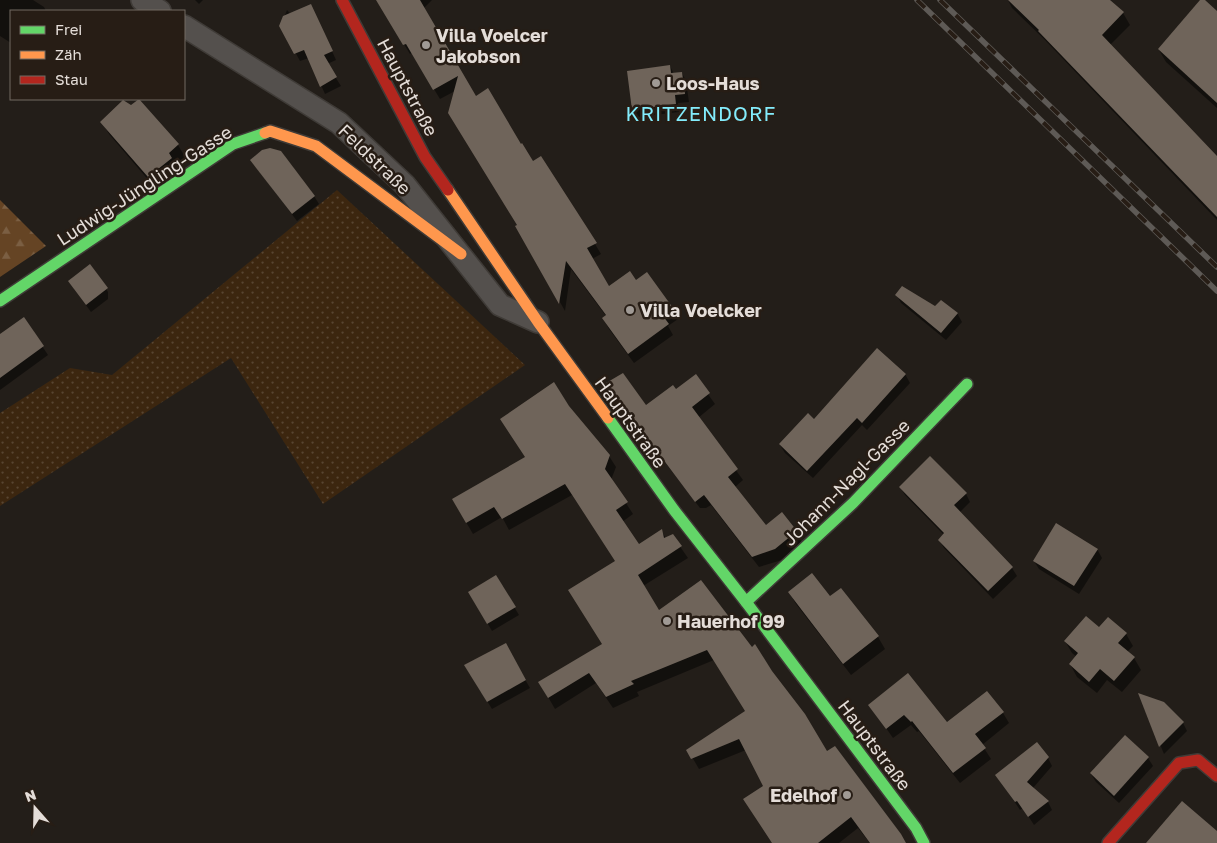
<svg xmlns="http://www.w3.org/2000/svg" width="1217" height="843" font-family="'Golos Text',sans-serif">
	<style>
		.grass { fill: url(#grass-dots) }
		.forest { fill: url(#forest-firs) }
		.shadow { fill: #0007 }
		.building { fill: #6f645a }
		.lines { fill: none; stroke-linecap: round; stroke-linejoin: round }
		.street-casing { stroke: #3f3b37; stroke-width: 24 }
		.fast-casing { stroke: #3f3b37; stroke-width: 14 }
		.slow-casing { stroke: #3f3b37; stroke-width: 14 }
		.jam-casing { stroke: #3f3b37; stroke-width: 14 }
		.street { stroke: #54504d; stroke-width: 21 }
		.fast { stroke: #63d668; stroke-width: 11 }
		.slow { stroke: #ff974d; stroke-width: 11 }
		.jam { stroke: #b3261e; stroke-width: 11 }
		.rail-casing { stroke: #5e5a56; stroke-width: 5.5 }
		.rail { stroke: #271d15; stroke-width: 4; stroke-dasharray: 11; stroke-linecap: butt }
		.poi-dot { fill: #a09a95; stroke: #271d15; stroke-width: 2 }
		.labels { text-anchor: middle; dominant-baseline: central; stroke-width: 5; stroke-linejoin: round; paint-order: stroke }
		.poi-label { font-size: 18px; font-weight: bold; fill: #e4ddd8; stroke: #271d15; text-anchor: start }
		.street-label { font-size: 18px; fill: #e4ddd8; stroke: #271d15 }
		.quarter-label { font-size: 20px; letter-spacing: 1px; fill: #83ecfc; stroke: #271d15 }
	</style>
	<defs>
		<pattern id="grass-dots" width="8" height="8" patternUnits="userSpaceOnUse" patternTransform="scale(1.25)"><rect width="8" height="8" fill="#3c260f"/><path d="M2 2h.1M6 6h.1" fill="none" stroke="#584531" stroke-width="1.8" stroke-linecap="round"/></pattern>
		<pattern id="forest-firs" width="22" height="20" patternUnits="userSpaceOnUse" patternTransform="scale(1.25)"><rect width="22" height="20" fill="#654424"/><path d="M5 1l3.5 6h-7zM16 11l3.5 6h-7z" fill="#7b5f43"/></pattern>
	</defs>
	<rect width="100%" height="100%" fill="#231e19"/>
	<polygon class="grass" points="337,190 525,365 323,504 231,358 0,506 0,413 70,368 112,375"/>
	<polygon class="forest" points="0,200 46,246 0,277"/>
	<g class="shadow">
		<polygon points="0,0 33,0 44,7 46,11 11,11 11,43 0,36"/>
		<polygon points="195,0 203,0 199,4"/>
		<polygon points="377,0 432,0 423,9 476,98 533,163 595,244 601,254 592,259 609,288 636,282 672,309 678,319 668,326 673,335 634,363 609,329 603,318 606,316 571,269 565,311 517,226 518,225 455,91 440,99 412,53 410,54"/>
		<polygon points="1008,0 1109,0 1123,13 1130,25 1110,45 1217,158 1217,220 1044,39 1012,8"/>
		<polygon points="1203,0 1217,13 1217,108 1166,62 1159,50"/>
		<polygon points="287,10 306,31 323,31 336,60 327,64 341,86 325,94 309,58 300,61 281,26"/>
		<polygon points="670,66 674,74 682,73 686,81 689,102 678,103 679,112 638,117 633,109"/>
		<polygon points="102,122 178,145 185,157 175,166 178,171 156,189 109,134"/>
		<polygon points="251,160 314,196 319,204 297,221"/>
		<polygon points="103,284 108,292 108,299 91,312 74,289"/>
		<polygon points="897,295 957,313 962,322 946,340 901,303"/>
		<polygon points="24,319 48,355 0,390 0,336"/>
		<polygon points="905,374 910,383 867,430 862,425 813,478 785,453 780,445 814,421"/>
		<polygon points="695,376 715,404 698,418 743,480 735,487 766,527 782,514 796,532 802,542 782,560 759,567 711,505 706,508 700,508 613,394 607,383 646,406 676,391"/>
		<polygon points="568,406 609,456 616,467 611,480 633,514 622,522 639,546 661,531 666,538 672,535 688,558 643,586 659,611 701,581 826,752 905,843 870,843 858,828 839,843 773,843 765,786 746,750 699,769 688,750 747,712 714,660 637,692 639,696 613,708 596,683 555,709 540,683 603,644 616,561 572,495 509,530 502,517 473,534 453,500 526,458"/>
		<polygon points="900,487 966,494 970,502 959,513 1012,568 1017,576 993,599 944,548 939,540 944,535 905,495"/>
		<polygon points="1097,549 1102,558 1079,594 1039,569 1034,561"/>
		<polygon points="496,577 519,615 492,631 470,593"/>
		<polygon points="841,589 878,637 885,649 851,675 796,604 789,592 830,598"/>
		<polygon points="1099,629 1126,634 1133,646 1127,652 1134,658 1141,670 1122,692 1107,680 1097,693 1077,677 1070,664 1077,657 1072,653 1065,641"/>
		<polygon points="505,645 530,688 492,709 465,665"/>
		<polygon points="1140,695 1183,723 1187,731 1164,754"/>
		<polygon points="870,705 947,723 1003,713 1009,723 982,745 991,759 960,783 919,731 917,732 911,725 893,738"/>
		<polygon points="1048,758 1052,766 1033,788 1048,802 1052,810 1034,825 1023,808 1020,810 1002,783"/>
		<polygon points="1148,758 1153,766 1119,803 1096,782 1091,774"/>
	</g>
	<g class="building">
		<polygon points="376,0 420,0 476,96 488,88 521,144 522,143 533,161 541,156 597,243 587,248 609,286 630,271 636,280 647,272 673,308 663,316 669,324 628,354 602,318 606,315 566,261 559,304 515,226 517,225 448,113 458,76 433,90 406,44 403,45"/>
		<polygon points="1008,0 1110,0 1124,12 1102,35 1217,156 1217,217 1038,31 1039,30"/>
		<polygon points="1200,0 1205,0 1217,11 1217,103 1158,49"/>
		<polygon points="311,4 333,51 324,55 337,77 320,87 304,50 294,54 279,26 283,16"/>
		<polygon points="670,65 671,73 682,72 685,94 675,95 676,104 632,110 627,71"/>
		<polygon points="139,99 179,144 169,153 172,158 148,177 100,122 123,100 131,105"/>
		<polygon points="270,148 281,151 315,196 292,214 250,160 262,150"/>
		<polygon points="90,264 108,288 86,305 68,281"/>
		<polygon points="902,286 935,306 941,300 958,313 941,333 895,295"/>
		<polygon points="24,317 44,346 0,378 0,334"/>
		<polygon points="877,348 906,374 862,423 857,418 807,471 779,444 808,413 814,419"/>
		<polygon points="623,373 646,405 673,385 676,389 696,374 710,393 692,407 738,469 728,477 766,525 782,512 797,531 775,549 752,557 704,495 695,502 606,383"/>
		<polygon points="554,382 569,406 610,455 605,469 628,502 616,510 639,544 662,529 664,538 673,534 682,546 638,575 659,610 701,580 752,647 755,644 772,671 805,714 827,751 835,746 901,834 906,843 870,843 851,817 818,843 772,843 743,799 763,786 739,739 691,759 686,750 745,711 707,650 631,681 634,684 606,697 589,673 548,698 538,682 602,644 568,590 615,561 565,484 502,519 494,507 466,523 452,499 525,457 500,419"/>
		<polygon points="930,456 967,493 954,505 1013,567 988,591 938,540 944,533 899,487"/>
		<polygon points="1056,523 1098,549 1074,586 1033,561"/>
		<polygon points="812,573 830,596 841,588 879,636 843,664 788,592"/>
		<polygon points="496,575 516,607 487,624 468,592"/>
		<polygon points="1086,616 1099,627 1108,617 1127,633 1118,643 1135,657 1114,681 1100,669 1089,682 1069,664 1078,653 1064,641"/>
		<polygon points="506,643 526,680 487,702 464,665"/>
		<polygon points="908,673 947,722 987,691 1004,712 975,734 986,748 953,773 912,721 911,722 904,715 886,729 868,705"/>
		<polygon points="1138,693 1164,702 1184,722 1159,747"/>
		<polygon points="1125,735 1149,757 1114,796 1090,773"/>
		<polygon points="1037,742 1049,757 1027,782 1049,801 1028,817 1017,801 1015,802 995,775"/>
		<polygon points="1182,801 1217,831 1217,843 1146,843"/>
	</g>
	<g class="lines">
		<g class="street-casing">
			<g id="street">
				<polyline points="142,0 160,11"/>
				<polyline points="184,26 339,123 405,185 500,305 538,322"/>
			</g>
		</g>
		<g class="fast-casing">
			<g id="fast">
				<polyline points="0,301 233,144 265,133"/>
				<polyline points="608,418 674,510 746,602 916,828 924,843"/>
				<polyline points="746,602 853,503 967,384"/>
			</g>
		</g>
		<g class="slow-casing">
			<g id="slow">
				<polyline points="265,133 270,131 316,146 461,254"/>
				<polyline points="448,190 538,322 608,418"/>
			</g>
		</g>
		<g class="jam-casing">
			<g id="jam">
				<polyline points="342,0 425,157 448,190"/>
				<polyline points="1108,843 1179,763 1198,760 1217,776"/>
			</g>
		</g>
		<use href="#street" class="street"/>
		<use href="#fast" class="fast"/>
		<use href="#slow" class="slow"/>
		<use href="#jam" class="jam"/>
		<g class="rail-casing">
			<g id="rail">
				<polyline points="917,0 1217,291"/>
				<polyline points="940,0 1217,267"/>
			</g>
		</g>
		<use href="#rail" class="rail"/>
	</g>
	<g class="poi-dot">
		<circle cx="426" cy="45" r="5"/>
		<circle cx="656" cy="83" r="5"/>
		<circle cx="630" cy="310" r="5"/>
		<circle cx="667" cy="621" r="5"/>
		<circle cx="847" cy="795" r="5"/>
	</g>
	<g class="labels">
		<g class="poi-label">
			<text x="436" y="35">Villa Voelcer<tspan x="436" dy="21">Jakobson</tspan></text>
			<text x="666" y="83">Loos-Haus</text>
			<text x="640" y="310">Villa Voelcker</text>
			<text x="677" y="621">Hauerhof 99</text>
			<text x="837" y="795" text-anchor="end">Edelhof</text>
		</g>
		<g class="street-label">
			<text transform="translate(408 87) rotate(62)">Hauptstraße</text>
			<text transform="translate(375 159) rotate(44)">Feldstraße</text>
			<text transform="translate(144 185) rotate(-33)">Ludwig-Jüngling-Gasse</text>
			<text transform="translate(631 422) rotate(54)">Hauptstraße</text>
			<text transform="translate(846 482) rotate(-45)">Johann-Nagl-Gasse</text>
			<text transform="translate(875 745) rotate(53)">Hauptstraße</text>
		</g>
		<g class="quarter-label">
			<text x="701" y="113">KRITZENDORF</text>
		</g>
	</g>
	<rect x="10" y="10" width="175" height="90" fill="#271d15" stroke="#736a63"/>
	<rect x="20" y="26" width="25" height="8" fill="#63d668" stroke="#736a63"/>
	<text x="55" y="35" font-size="15" fill="#e4ddd8">Frei</text>
	<rect x="20" y="51" width="25" height="8" fill="#ff974d" stroke="#736a63"/>
	<text x="55" y="60" font-size="15" fill="#e4ddd8">Zäh</text>
	<rect x="20" y="76" width="25" height="8" fill="#b3261e" stroke="#736a63"/>
	<text x="55" y="85" font-size="15" fill="#e4ddd8">Stau</text>
	<g transform="translate(35 808) rotate(340)" stroke="#271d15" stroke-width="4" paint-order="stroke">
	<path d="M0-4L9 19L0 12L-9 19Z" fill="#e4ddd8"/>
	<text y="-8" font-size="14" font-weight="bold" text-anchor="middle" fill="#e4ddd8">N</text>
	</g>
</svg>
